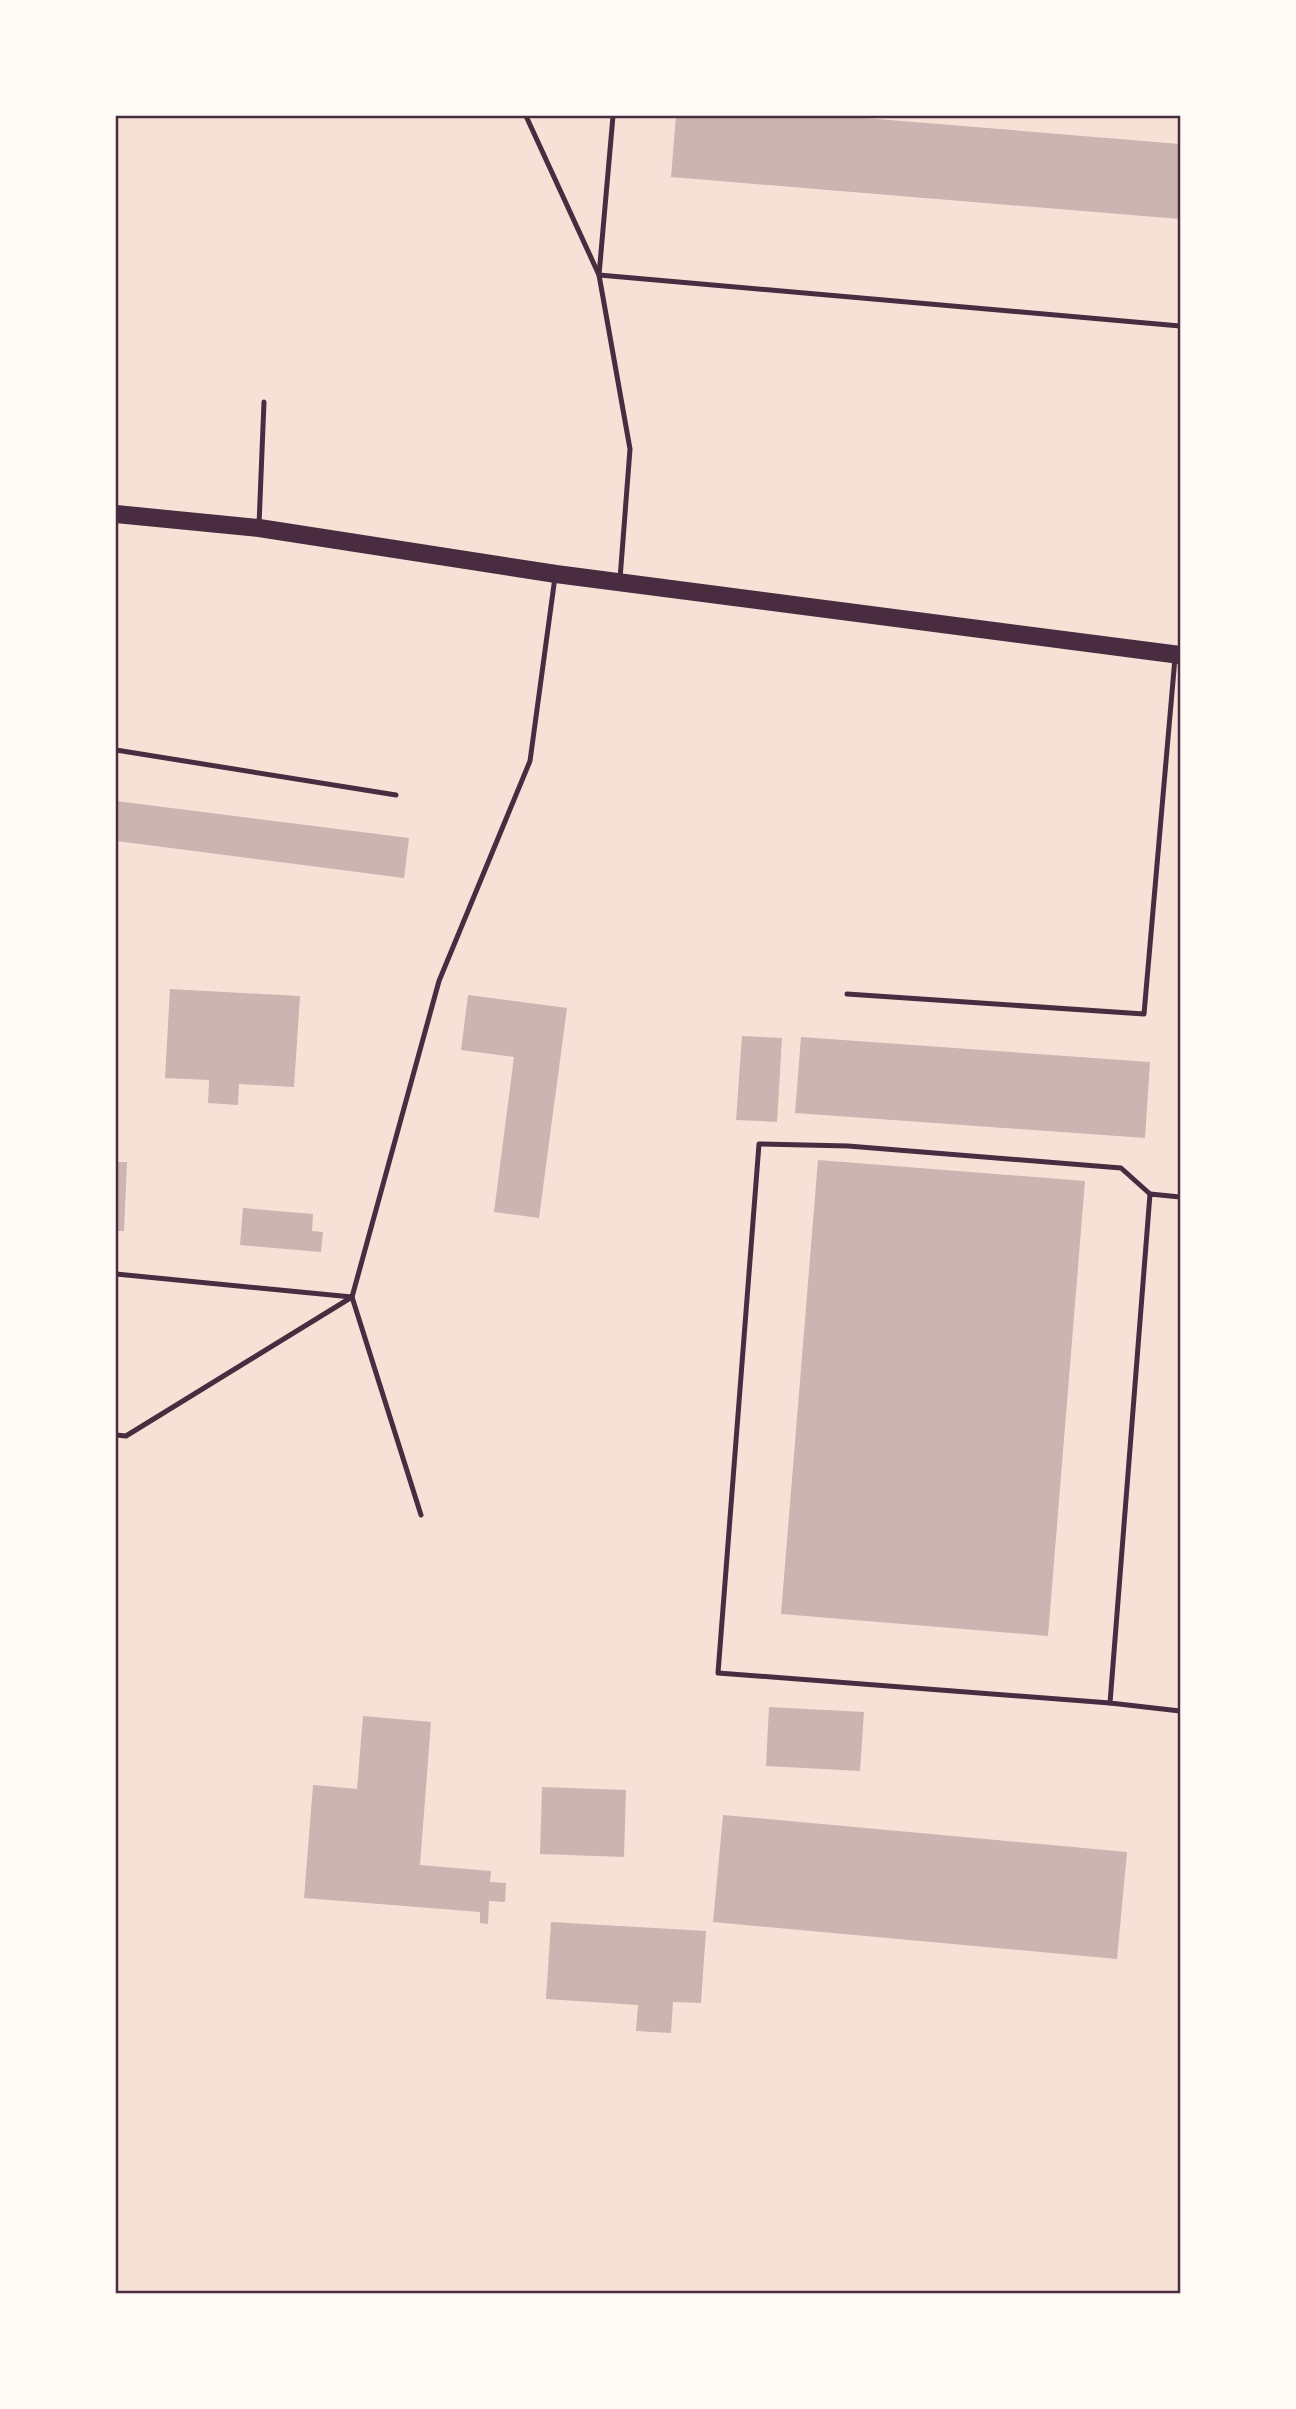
<svg xmlns="http://www.w3.org/2000/svg" width="1296" height="2409" font-family="'Exo 2',sans-serif">
	<style>
		.building { fill: #ccb4b1 }
		.lines { fill: none; stroke-linecap: round; stroke-linejoin: round }
		.service { stroke: #4a2c40; stroke-width: 5 }
		.primary { stroke: #4a2c40; stroke-width: 18 }
		.neatline { fill: none; stroke: #4a2c40; stroke-width: 2.5 }
	</style>
	<rect width="100%" height="100%" fill="#f7e1d7"/>
	<g class="building">
		<polygon points="676,116 841,116 1180,144 1180,219 671,177"/>
		<polygon points="116,801 409,838 404,878 116,841"/>
		<polygon points="170,989 300,996 294,1087 239,1084 238,1105 208,1103 209,1080 165,1078"/>
		<polygon points="468,995 567,1008 539,1218 494,1212 514,1057 461,1050"/>
		<polygon points="742,1036 782,1038 777,1122 736,1120"/>
		<polygon points="801,1037 1150,1062 1145,1138 795,1113"/>
		<polygon points="818,1160 1085,1181 1048,1636 781,1614"/>
		<polygon points="116,1162 127,1162 124,1231 116,1231"/>
		<polygon points="243,1208 313,1214 312,1231 323,1232 321,1252 240,1245"/>
		<polygon points="769,1707 864,1712 860,1771 766,1766"/>
		<polygon points="363,1716 431,1722 420,1865 491,1871 490,1882 506,1883 505,1902 489,1901 488,1924 480,1923 480,1912 304,1898 313,1785 357,1789"/>
		<polygon points="542,1787 626,1790 624,1857 540,1854"/>
		<polygon points="723,1815 1127,1852 1117,1959 713,1922"/>
		<polygon points="551,1922 706,1931 701,2003 673,2002 671,2033 636,2031 638,2005 546,1999"/>
	</g>
	<g class="lines">
		<g class="service">
			<polyline points="526,116 599,275 630,449 620,579"/>
			<polyline points="613,116 599,275 1180,326"/>
			<polyline points="259,525 264,402"/>
			<polyline points="116,750 396,795"/>
			<polyline points="847,994 1144,1014 1175,658"/>
			<polyline points="1180,1197 1150,1194 1110,1703 1180,1711"/>
			<polyline points="116,1274 352,1297"/>
			<polyline points="116,1435 126,1436 352,1297"/>
			<polyline points="421,1515 352,1297 439,981 530,761 555,577"/>
			<polyline points="1110,1703 718,1673 759,1144 848,1146 1121,1168 1150,1194"/>
		</g>
		<polyline class="primary" points="116,514 259,528 556,574 1180,655"/>
	</g>
	<rect width="1296" height="2409" fill="none" stroke="#fffaf5" stroke-width="234"/>
	<rect x="117" y="117" width="1062" height="2175" class="neatline"/>
</svg>
